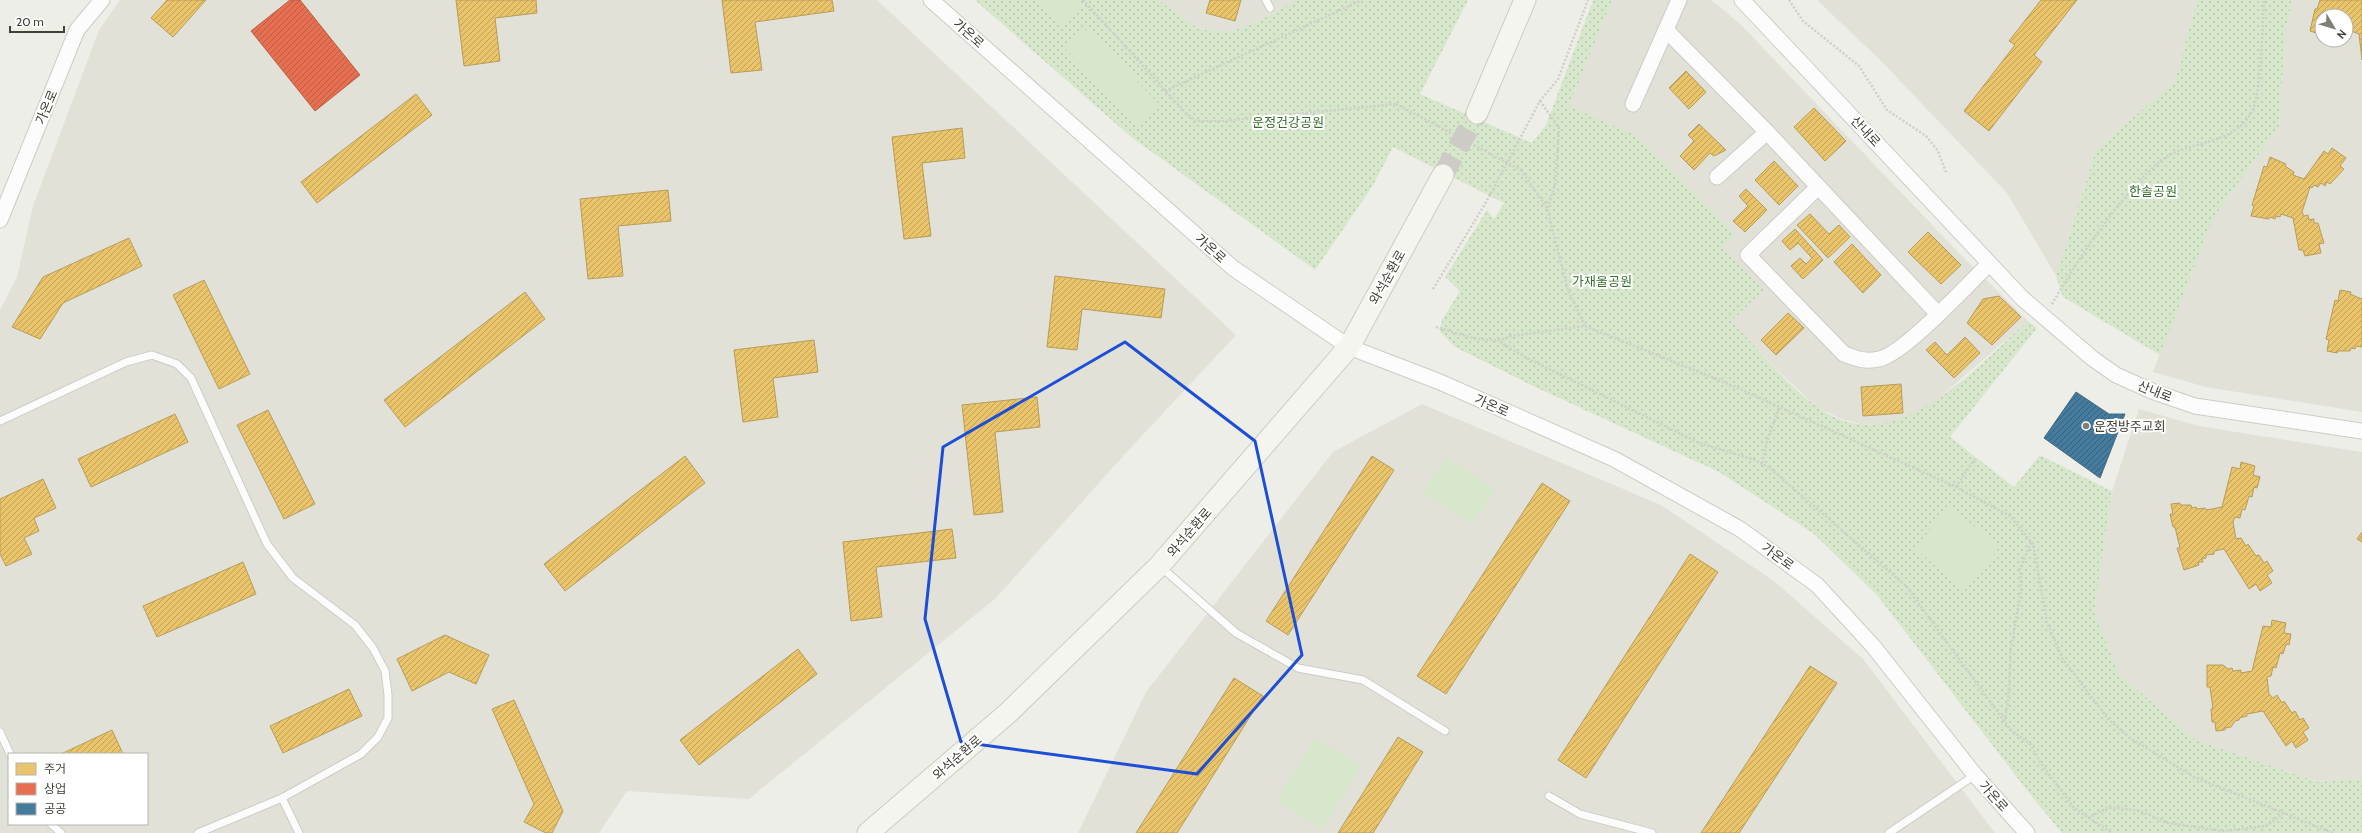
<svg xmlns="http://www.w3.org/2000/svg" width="2362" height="833" font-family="Cabin,'Noto Sans KR',sans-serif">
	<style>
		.residential { fill: #e2e1d7; fill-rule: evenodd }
		.grass { fill: url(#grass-dots) }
		.garden { fill: #d6e7cb }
		.homes { fill: url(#homes-hatch); stroke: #b79d5a }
		.shops { fill: url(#shops-hatch); stroke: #b66149 }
		.public { fill: url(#public-hatch); stroke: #446a7e }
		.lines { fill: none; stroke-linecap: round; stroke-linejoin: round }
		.secondary-tunnel { stroke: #cccbc5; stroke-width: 21; stroke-dasharray: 21 10; stroke-linecap: butt }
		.lane-casing { stroke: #ccccc7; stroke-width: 9 }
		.street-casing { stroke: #ccccc7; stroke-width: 17 }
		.secondary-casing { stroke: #ccccc0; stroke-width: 23 }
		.path { stroke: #cfceca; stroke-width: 2.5; stroke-dasharray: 2 2; stroke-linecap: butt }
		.lane { stroke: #fcfcfc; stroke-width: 7 }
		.street { stroke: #fcfcfc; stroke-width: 15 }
		.secondary { stroke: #f5f5ef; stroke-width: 21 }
		.path-bridge { stroke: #cfceca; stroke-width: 2.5; stroke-dasharray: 2 2; stroke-linecap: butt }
		.marked { fill: none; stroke: #1d4ed8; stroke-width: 3; stroke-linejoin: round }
		.poi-dot { fill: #7f7e75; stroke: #fff; stroke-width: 1.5 }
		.labels { text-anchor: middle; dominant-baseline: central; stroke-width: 4; stroke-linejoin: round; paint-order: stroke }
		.street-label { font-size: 13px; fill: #434136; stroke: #fff }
		.park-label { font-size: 13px; fill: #39702f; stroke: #fff }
		.poi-label { font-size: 13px; fill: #434136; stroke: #fff; text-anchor: start }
	</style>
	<defs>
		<pattern id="grass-dots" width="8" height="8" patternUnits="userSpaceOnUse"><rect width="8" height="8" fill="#d6e7cb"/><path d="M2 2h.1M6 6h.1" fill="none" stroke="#b9c7af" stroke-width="1.8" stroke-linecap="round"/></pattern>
		<pattern id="homes-hatch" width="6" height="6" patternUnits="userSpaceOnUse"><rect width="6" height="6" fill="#e9c46a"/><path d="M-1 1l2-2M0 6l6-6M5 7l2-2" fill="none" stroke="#bea158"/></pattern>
		<pattern id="shops-hatch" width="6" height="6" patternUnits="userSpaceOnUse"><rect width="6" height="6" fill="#e76f51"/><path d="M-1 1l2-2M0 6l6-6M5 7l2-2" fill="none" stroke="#bd5d44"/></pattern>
		<pattern id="public-hatch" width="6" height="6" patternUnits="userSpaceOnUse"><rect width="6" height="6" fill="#457b9d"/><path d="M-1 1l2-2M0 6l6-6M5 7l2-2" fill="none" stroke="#39617a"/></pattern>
	</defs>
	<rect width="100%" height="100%" fill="#eeeee9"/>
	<g class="residential">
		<path d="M 120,0 L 877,0 L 1236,335 L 1124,455 L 996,598 L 749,799 L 627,791 L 599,833 L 0,833 L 0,310 L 17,277 L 33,206 L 99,30 ZM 9,754 L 147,754 L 147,824 L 9,824 Z"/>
		<polygon points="1159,0 1297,0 1259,21 1231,32 1199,29"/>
		<polygon points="1612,0 1710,0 1717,4 1742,26 1957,251 2028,321 1932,404 1909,417 1884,424 1860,424 1841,419 1818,408 1774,367 1731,321 1721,247 1735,234 1569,106"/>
		<polygon points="1817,0 2197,0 2175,81 2096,150 2056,276 2007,193 1881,61"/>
		<path d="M 2293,0 L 2362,0 L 2362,412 L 2206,387 L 2153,372 L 2213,218 L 2279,126 L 2286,26 ZM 2322,16 L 2346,16 L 2346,40 L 2322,40 Z"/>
		<polygon points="1422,404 1661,505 1774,581 1864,660 1995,833 1078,833 1146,692 1333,452"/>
		<polygon points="2139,409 2199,426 2362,452 2362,779 2318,782 2196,740 2119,674 2094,612 2112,491"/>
	</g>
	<g class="grass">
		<path d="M 975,0 L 1159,0 L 1199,29 L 1231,32 L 1259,21 L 1297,0 L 1468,0 L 1420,94 L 1532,143 L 1546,125 L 1593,0 L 1612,0 L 1569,106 L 1637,136 L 1735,234 L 1722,247 L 1764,290 L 1731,321 C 1759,350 1785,383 1817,407 C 1895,464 1974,368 2028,321 L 2037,328 L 1950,437 L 2014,487 L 2040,455 L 2112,491 L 2094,612 L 2119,674 L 2196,740 L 2318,782 L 2362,779 L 2362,833 L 2062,833 L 2033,798 L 1877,595 L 1813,533 L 1719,472 L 1531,385 L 1455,347 L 1440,332 L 1442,320 L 1460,291 L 1445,277 L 1487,210 L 1494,219 L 1504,203 L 1393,147 L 1372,187 L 1315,270 L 1130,136 Z"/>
		<polygon points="2197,0 2293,0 2286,26 2279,126 2213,218 2160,355 2063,297 2056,276 2096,150 2175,81"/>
	</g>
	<g class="garden">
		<polygon points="1035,0 1078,0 1083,5 1060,27"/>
		<polygon points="1088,28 1161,106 1138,127 1065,49"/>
		<polygon points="1446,457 1495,489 1472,524 1423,493"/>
		<polygon points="1949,506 2000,547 1965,590 1915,549"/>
		<polygon points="1315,738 1361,766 1322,829 1277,801"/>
	</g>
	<g class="homes">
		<polygon points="167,0 206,0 173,37 151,18"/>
		<polygon points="456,0 536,0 537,13 495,18 500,61 464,66"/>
		<polygon points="722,0 832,0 834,11 755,22 762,70 731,73"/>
		<polygon points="1210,0 1241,0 1235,21 1206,13"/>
		<polygon points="2041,0 2077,0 2034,55 2042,62 1989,131 1964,111 2015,45 2009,41"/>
		<polygon points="2320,0 2362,0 2362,60 2359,34 2346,29 2346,16 2322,16 2322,33 2319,32 2319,34 2310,31 2315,9 2317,9"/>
		<polygon points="1686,71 1706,92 1689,109 1669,88"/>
		<polygon points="416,94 432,115 317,203 301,182"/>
		<polygon points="1814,108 1846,141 1825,161 1794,127"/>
		<polygon points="1699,124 1726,150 1714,156 1710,153 1694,170 1680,156 1694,141 1688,135"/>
		<polygon points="962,128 965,158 922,163 931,236 904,239 892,137"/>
		<polygon points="2332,148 2346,158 2340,166 2344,169 2330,184 2327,182 2325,186 2321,183 2318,187 2314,185 2312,188 2310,187 2302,212 2304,216 2308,215 2309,220 2314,219 2314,223 2318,223 2324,243 2319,244 2321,253 2305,256 2303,250 2299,250 2293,218 2281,214 2280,217 2276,216 2275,219 2270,217 2269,219 2251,216 2254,206 2252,205 2264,166 2267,167 2270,157 2286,164 2285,166 2294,172 2293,175 2304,179 2324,151 2328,154"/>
		<polygon points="1774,161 1798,186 1779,205 1755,180"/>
		<polygon points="1746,189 1767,210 1745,232 1733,221 1748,206 1739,196"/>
		<polygon points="668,190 671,221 618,226 623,276 588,279 580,199"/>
		<polygon points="1810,214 1829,234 1839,225 1850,237 1828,258 1797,225"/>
		<polygon points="1795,229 1823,260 1803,279 1791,266 1800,258 1806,264 1812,258 1798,243 1790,250 1782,241"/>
		<polygon points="1928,232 1961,265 1941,284 1908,252"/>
		<polygon points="129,238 142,266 63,303 40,339 12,327 43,277"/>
		<polygon points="1852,244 1881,275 1863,293 1834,262"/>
		<polygon points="1055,276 1165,289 1161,318 1082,309 1077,350 1047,347"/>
		<polygon points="204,280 250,374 219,389 173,295"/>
		<polygon points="2340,290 2351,292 2350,294 2362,299 2362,347 2356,346 2355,349 2351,348 2350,351 2338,351 2337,353 2327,351 2329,340 2326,339 2335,300 2338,301"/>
		<polygon points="525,292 545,319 405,427 384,400"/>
		<polygon points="1999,296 2021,317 1992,345 1967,323 1983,299"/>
		<polygon points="1788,313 1804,328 1776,355 1761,340"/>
		<polygon points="1965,337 1980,353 1954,378 1926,350 1935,342 1947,355"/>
		<polygon points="814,340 818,372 773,378 778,417 743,422 734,350"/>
		<polygon points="1901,384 1903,413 1863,416 1861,387"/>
		<polygon points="1037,397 1040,427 995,432 1003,512 974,515 962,405"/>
		<polygon points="268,410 315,504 284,519 237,425"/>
		<polygon points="175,414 188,442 91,487 78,459"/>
		<polygon points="685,456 705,483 565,591 544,564"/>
		<polygon points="1372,456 1394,470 1288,635 1266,621"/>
		<polygon points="2241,462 2255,466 2253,475 2260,477 2257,488 2254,487 2252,497 2249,496 2245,510 2242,509 2240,518 2235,517 2233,522 2236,539 2241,538 2246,546 2248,544 2256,556 2259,555 2264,563 2267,561 2273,571 2267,575 2272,583 2260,591 2256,584 2249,589 2224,549 2214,551 2214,554 2206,555 2206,558 2202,559 2203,562 2198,562 2199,565 2184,570 2177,548 2180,548 2175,527 2173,527 2170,514 2173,514 2171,504 2180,503 2180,505 2191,505 2192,508 2196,507 2197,509 2205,508 2206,510 2222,507 2232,467 2240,469"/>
		<polygon points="43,479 56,508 34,518 39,531 24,538 32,554 6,566 0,554 0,499"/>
		<polygon points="1542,483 1570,501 1446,694 1417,676"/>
		<polygon points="952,529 956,558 876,567 882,617 851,621 843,542"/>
		<polygon points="2362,532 2362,542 2357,539"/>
		<polygon points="1690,554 1718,572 1586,778 1558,760"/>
		<polygon points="243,562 256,594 157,637 143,606"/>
		<polygon points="2272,620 2286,623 2284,633 2291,634 2289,645 2286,644 2283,654 2280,653 2276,668 2273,667 2271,676 2267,677 2269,694 2273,698 2277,695 2282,703 2284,701 2292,713 2295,711 2300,720 2303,718 2309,728 2303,732 2308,740 2296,748 2292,741 2286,746 2263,711 2247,714 2247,716 2239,718 2239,720 2235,721 2231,727 2225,728 2225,730 2216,731 2215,722 2212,722 2211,709 2213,709 2210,687 2207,687 2207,665 2223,665 2228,669 2232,668 2233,671 2241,670 2241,673 2252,671 2263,626 2271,627"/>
		<polygon points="445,635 489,655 476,684 449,672 412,691 397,659"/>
		<polygon points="798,649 817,674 699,765 680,740"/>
		<polygon points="1810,666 1837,683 1739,833 1701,833"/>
		<polygon points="1234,678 1263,696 1177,833 1136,833"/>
		<polygon points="349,689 362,716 283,753 270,726"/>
		<polygon points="514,700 563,811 552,833 546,833 524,822 534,804 492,709"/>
		<polygon points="112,730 123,754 61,754"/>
		<polygon points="1398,737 1423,752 1373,833 1338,833"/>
	</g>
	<polygon class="shops" points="290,0 300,0 360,75 315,111 251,31"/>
	<polygon class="public" points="2076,392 2109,414 2125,414 2100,478 2044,438"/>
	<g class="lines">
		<polyline class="secondary-tunnel" points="1443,175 1477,113"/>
		<g class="lane-casing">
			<g id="lane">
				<polyline points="1266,0 1270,8"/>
				<polyline points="0,421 126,362 152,355 177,364 191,378 267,544 293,578 355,625 373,648 385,671 388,695 388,718 378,737 361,754 282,798 198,833"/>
				<polyline points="1161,567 1236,633 1298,668 1363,680 1445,731"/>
				<polyline points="0,732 10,754"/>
				<polyline points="1549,796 1580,814 1652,833"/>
				<polyline points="282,798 299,833"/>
				<polyline points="51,824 61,833"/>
				<polyline points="1889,833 1975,775"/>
			</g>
		</g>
		<g class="street-casing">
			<g id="street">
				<polyline points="931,0 1233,268 1349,347 1440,382 1614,459 1740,529 1817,585 1873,646 1975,775 2027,833"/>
				<polyline points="1742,0 2023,299 2092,358 2116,375 2154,392 2195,406 2362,431"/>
				<polyline points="1666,30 1767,132 1937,313"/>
				<polyline points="1633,104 1679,0"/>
				<polyline points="1717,177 1767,132"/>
				<path d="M 1818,187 L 1748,255 L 1844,354 C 1857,359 1866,362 1879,359 C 1904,354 1968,284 1989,264"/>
				<polyline points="0,220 77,30 102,0"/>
			</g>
		</g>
		<g class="secondary-casing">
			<g id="secondary">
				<polyline points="1477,113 1525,0"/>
				<polyline points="868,833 1008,713 1159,566 1349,347 1443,175"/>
			</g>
		</g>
		<g class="path">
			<polyline points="1083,0 1186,113 1196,121 1224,121 1396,104"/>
			<polyline points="1789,0 1803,21 1859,66 1887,110 1926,136 1938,151 1946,172"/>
			<polyline points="1165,91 1362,0"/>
			<polyline points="1540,101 1559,128 1555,186 1547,208"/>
			<polyline points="1521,170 1547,208 1568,290 1585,326"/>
			<polyline points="1433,289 1485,204 1540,101 1558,79 1588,0"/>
			<path d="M 2052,304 C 2078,259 2119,197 2159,162 C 2187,139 2234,147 2252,111 C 2262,90 2262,26 2264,0"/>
			<path d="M 1436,327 C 1459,333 1488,347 1511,336 L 1585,326 L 1731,385 L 1956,487 L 2010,516 L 2033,544 L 2047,622 L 2062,658 L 2108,719 L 2130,738 L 2194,777 L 2333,833"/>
			<polyline points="1500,342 1525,357 1699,443 1755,460 1771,469 1906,586 2010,729 2031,745 2042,765 2074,808 2112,833"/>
			<polyline points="1762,463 1767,441 1779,408"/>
			<polyline points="1956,487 1976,457"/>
			<polyline points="2004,721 2008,703 2011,648 2021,591 2020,569 2031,542"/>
			<polyline points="2088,818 2107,808 2118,808 2140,811 2168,823 2223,831 2266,826 2284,813"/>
		</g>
		<use href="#lane" class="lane"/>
		<use href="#street" class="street"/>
		<use href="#secondary" class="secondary"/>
		<polyline class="path-bridge" points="1396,104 1521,170"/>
	</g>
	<path class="marked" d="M 1125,342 L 1255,441 L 1302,655 L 1197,774 L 961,742 L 925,619 L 943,447 Z"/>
	<circle class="poi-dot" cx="2086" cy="426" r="4"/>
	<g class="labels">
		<g class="street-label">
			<text transform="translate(969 33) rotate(42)">가온로</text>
			<text transform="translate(46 107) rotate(-67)">가온로</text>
			<text transform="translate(1866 131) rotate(47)">산내로</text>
			<text transform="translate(1211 248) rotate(42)">가온로</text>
			<text transform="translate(1387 277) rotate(-61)">와석순환로</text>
			<text transform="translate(2155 391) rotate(21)">산내로</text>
			<text transform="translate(1492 405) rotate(24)">가온로</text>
			<text transform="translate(1189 532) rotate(-49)">와석순환로</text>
			<text transform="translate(1778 556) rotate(36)">가온로</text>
			<text transform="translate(957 757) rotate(-41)">와석순환로</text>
			<text transform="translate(1994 796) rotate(48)">가온로</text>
		</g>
		<g class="park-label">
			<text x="1288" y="122">운정건강공원</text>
			<text x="2153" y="191">한솔공원</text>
			<text x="1602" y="281">가재울공원</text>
		</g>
		<g class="poi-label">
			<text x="2094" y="426">운정방주교회</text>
		</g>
	</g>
	<rect x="8" y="753" width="140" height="72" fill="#ffffff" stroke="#b4b3af"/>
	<rect x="16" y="763" width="20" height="12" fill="#e9c46a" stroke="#b4b3af"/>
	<text x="44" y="773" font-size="12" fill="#434136">주거</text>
	<rect x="16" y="783" width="20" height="12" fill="#e76f51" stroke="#b4b3af"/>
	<text x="44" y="793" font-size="12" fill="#434136">상업</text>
	<rect x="16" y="803" width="20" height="12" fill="#457b9d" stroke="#b4b3af"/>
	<text x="44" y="813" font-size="12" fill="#434136">공공</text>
	<g transform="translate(2334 28) rotate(128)"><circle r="19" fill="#ffffff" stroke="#b4b3af"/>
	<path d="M0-3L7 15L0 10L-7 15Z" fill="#7f7e75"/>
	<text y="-6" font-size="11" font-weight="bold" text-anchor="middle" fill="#434136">N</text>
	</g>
	<path d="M10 26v6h54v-6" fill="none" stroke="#434136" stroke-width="2"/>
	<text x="16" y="26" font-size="12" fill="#434136" stroke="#ffffff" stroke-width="3" paint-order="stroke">20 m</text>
</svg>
